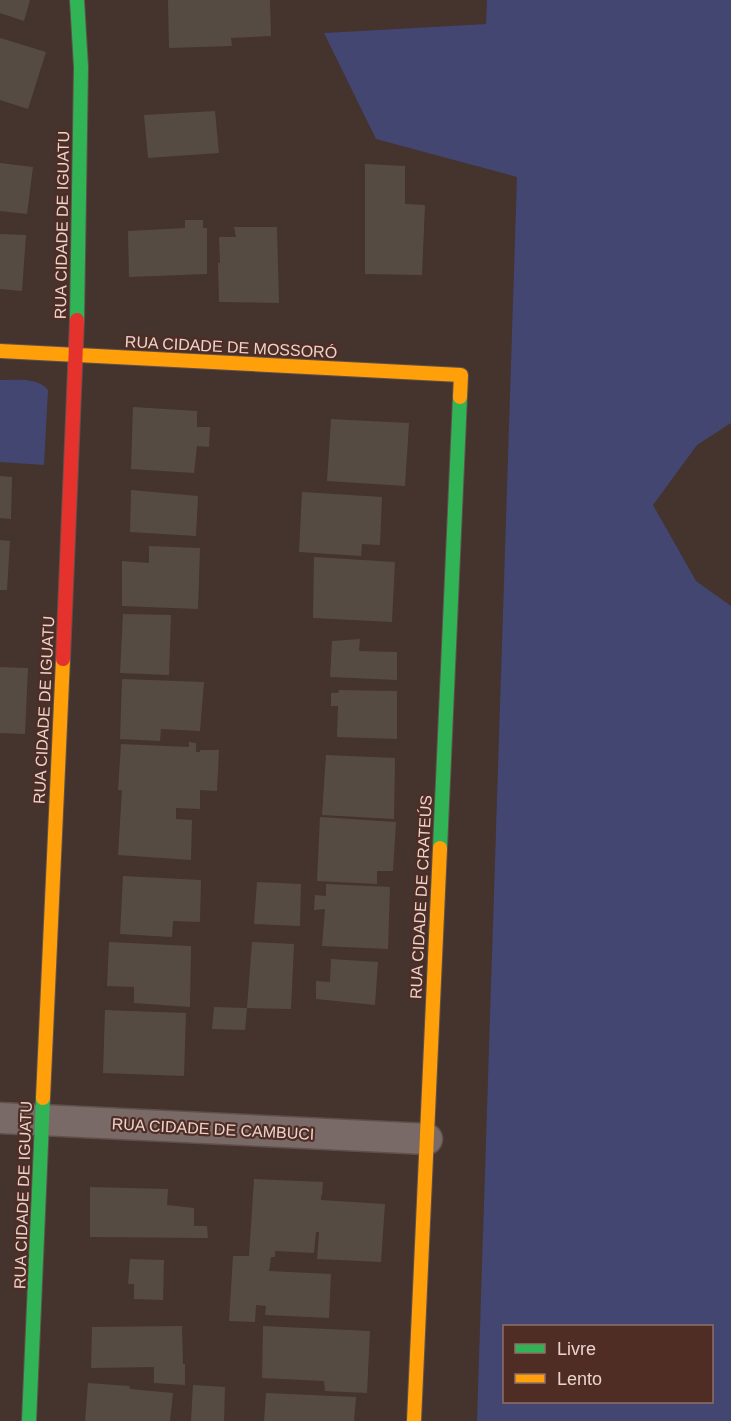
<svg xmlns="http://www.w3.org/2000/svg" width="731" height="1421" font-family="Helvetica,sans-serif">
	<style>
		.green { fill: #424671; fill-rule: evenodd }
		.building { fill: #564b43 }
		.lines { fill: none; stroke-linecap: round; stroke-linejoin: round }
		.street-casing { stroke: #60504b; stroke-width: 33 }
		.fast-casing { stroke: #60504b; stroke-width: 16 }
		.slow-casing { stroke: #60504b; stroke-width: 16 }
		.jam-casing { stroke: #60504b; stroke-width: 16 }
		.street { stroke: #7a6a67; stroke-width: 30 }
		.fast { stroke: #30b455; stroke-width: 14 }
		.slow { stroke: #ff9f0a; stroke-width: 14 }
		.jam { stroke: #e5322d; stroke-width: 14 }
		.labels { text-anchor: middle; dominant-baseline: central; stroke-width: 4.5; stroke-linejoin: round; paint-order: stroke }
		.street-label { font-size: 16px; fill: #ebd4ce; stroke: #4f2d24 }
	</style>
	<rect width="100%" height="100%" fill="#45332e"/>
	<g class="green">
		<path d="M 487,0 L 731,0 L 731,423 L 697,445 L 653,505 L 696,581 L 731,606 L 731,1421 L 477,1421 L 517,177 L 376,139 L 324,33 L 486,24 ZM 712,1326 L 712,1402 L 504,1402 L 504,1326 Z"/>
		<path d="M 0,380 C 14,380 39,377 48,390 L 44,465 L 0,462 Z"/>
	</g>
	<g class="building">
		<polygon points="0,0 30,0 24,21 0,13"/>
		<polygon points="168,0 270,0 271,36 231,38 232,46 169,48"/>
		<polygon points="0,38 46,52 28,109 0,100"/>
		<polygon points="215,111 219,153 148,158 144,115"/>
		<polygon points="0,163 33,167 27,214 0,211"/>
		<polygon points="365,164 405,166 405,204 425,205 422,275 365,274"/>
		<polygon points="185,220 203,220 203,228 207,228 207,274 129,277 128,231 185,228"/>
		<polygon points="234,227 277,227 279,303 219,302 218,263 220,263 219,237 236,237"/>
		<polygon points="0,234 26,235 22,291 0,289"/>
		<polygon points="133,407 197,411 197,427 210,427 209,447 197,446 194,473 131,469"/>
		<polygon points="331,419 409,423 405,486 327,481"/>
		<polygon points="0,476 12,477 11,519 0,518"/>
		<polygon points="131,490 198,496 196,536 130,532"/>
		<polygon points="302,492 382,497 380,545 362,544 361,556 299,552"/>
		<polygon points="0,540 10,541 7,590 0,590"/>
		<polygon points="149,546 200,548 198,609 122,606 122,561 149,563"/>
		<polygon points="314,557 395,562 392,622 313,618"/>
		<polygon points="123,614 171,615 169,675 120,673"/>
		<polygon points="360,639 359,651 397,652 397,680 330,677 332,641"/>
		<polygon points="0,667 28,668 25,734 0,733"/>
		<polygon points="122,679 204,682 200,731 161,729 160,741 120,739"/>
		<polygon points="339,690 397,691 397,739 337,737 338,706 331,706 331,693 338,693"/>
		<polygon points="189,742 196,743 196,752 200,752 200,750 219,750 217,791 200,790 200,809 176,808 176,819 192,820 191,860 118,855 122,790 118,790 121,744 189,747"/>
		<polygon points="326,755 395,758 394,819 322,815"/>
		<polygon points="320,817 396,822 393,871 377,871 377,884 317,881"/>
		<polygon points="123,876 201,880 200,922 173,921 172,937 120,934"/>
		<polygon points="257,882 301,884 300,926 254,924"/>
		<polygon points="326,884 390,887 388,949 322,946 325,909 314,910 315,895 326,896"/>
		<polygon points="109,942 191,946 190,1007 134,1003 134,987 107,986"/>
		<polygon points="252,942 294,944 291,1009 247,1008"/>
		<polygon points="331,959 378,962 375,1005 316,999 316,981 330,982"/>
		<polygon points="214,1007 247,1008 245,1030 212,1029"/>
		<polygon points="105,1010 186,1013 184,1076 103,1073"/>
		<polygon points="254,1179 323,1182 322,1196 321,1195 321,1200 385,1204 381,1262 317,1259 319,1232 316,1232 314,1253 275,1251 275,1257 271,1257 269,1271 331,1274 329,1318 265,1315 266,1306 256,1305 255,1322 229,1321 233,1256 249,1256"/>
		<polygon points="90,1187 168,1189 167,1205 194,1208 194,1226 207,1226 208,1238 90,1237"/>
		<polygon points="130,1259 164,1260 163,1300 134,1299 134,1284 128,1284"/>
		<polygon points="182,1326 183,1364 185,1364 185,1385 154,1383 154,1367 91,1368 92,1327"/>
		<polygon points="263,1326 370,1331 367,1393 325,1391 324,1381 262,1378"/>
		<polygon points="88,1383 129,1386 130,1389 173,1393 170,1421 85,1421"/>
		<polygon points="193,1385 225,1387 224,1421 191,1421"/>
		<polygon points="266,1393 356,1397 354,1421 264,1421"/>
	</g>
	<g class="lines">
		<g class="street-casing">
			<polyline id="street" points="0,1118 427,1139"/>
		</g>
		<g class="fast-casing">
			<g id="fast">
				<polyline points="77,320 81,67 77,0"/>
				<polyline points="440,848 460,397"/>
				<polyline points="29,1421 43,1098"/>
			</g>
		</g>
		<g class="slow-casing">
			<g id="slow">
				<polyline points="0,351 461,375 460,397"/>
				<polyline points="43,1098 63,659"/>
				<polyline points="414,1421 440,848"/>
			</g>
		</g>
		<g class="jam-casing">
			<polyline id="jam" points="63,659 77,320"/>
		</g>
		<use href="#street" class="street"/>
		<use href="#fast" class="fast"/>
		<use href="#slow" class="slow"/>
		<use href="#jam" class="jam"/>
	</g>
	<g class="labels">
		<g class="street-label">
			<text transform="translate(62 225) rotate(-89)">RUA CIDADE DE IGUATU</text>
			<text transform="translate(231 347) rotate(3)">RUA CIDADE DE MOSSORÓ</text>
			<text transform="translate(44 710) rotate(-87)">RUA CIDADE DE IGUATU</text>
			<text transform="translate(421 897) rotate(-87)">RUA CIDADE DE CRATEÚS</text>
			<text transform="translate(213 1129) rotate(3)">RUA CIDADE DE CAMBUCI</text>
			<text transform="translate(23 1195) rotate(-88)">RUA CIDADE DE IGUATU</text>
		</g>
	</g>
	<rect x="503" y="1325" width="210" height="78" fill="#4f2d24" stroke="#8d7068" stroke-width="1.5"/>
	<rect x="515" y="1344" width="30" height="9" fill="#30b455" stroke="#8d7068" stroke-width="1.5"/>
	<text x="557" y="1355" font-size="18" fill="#ebd4ce">Livre</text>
	<rect x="515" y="1374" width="30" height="9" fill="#ff9f0a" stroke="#8d7068" stroke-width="1.5"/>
	<text x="557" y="1385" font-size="18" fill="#ebd4ce">Lento</text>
</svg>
